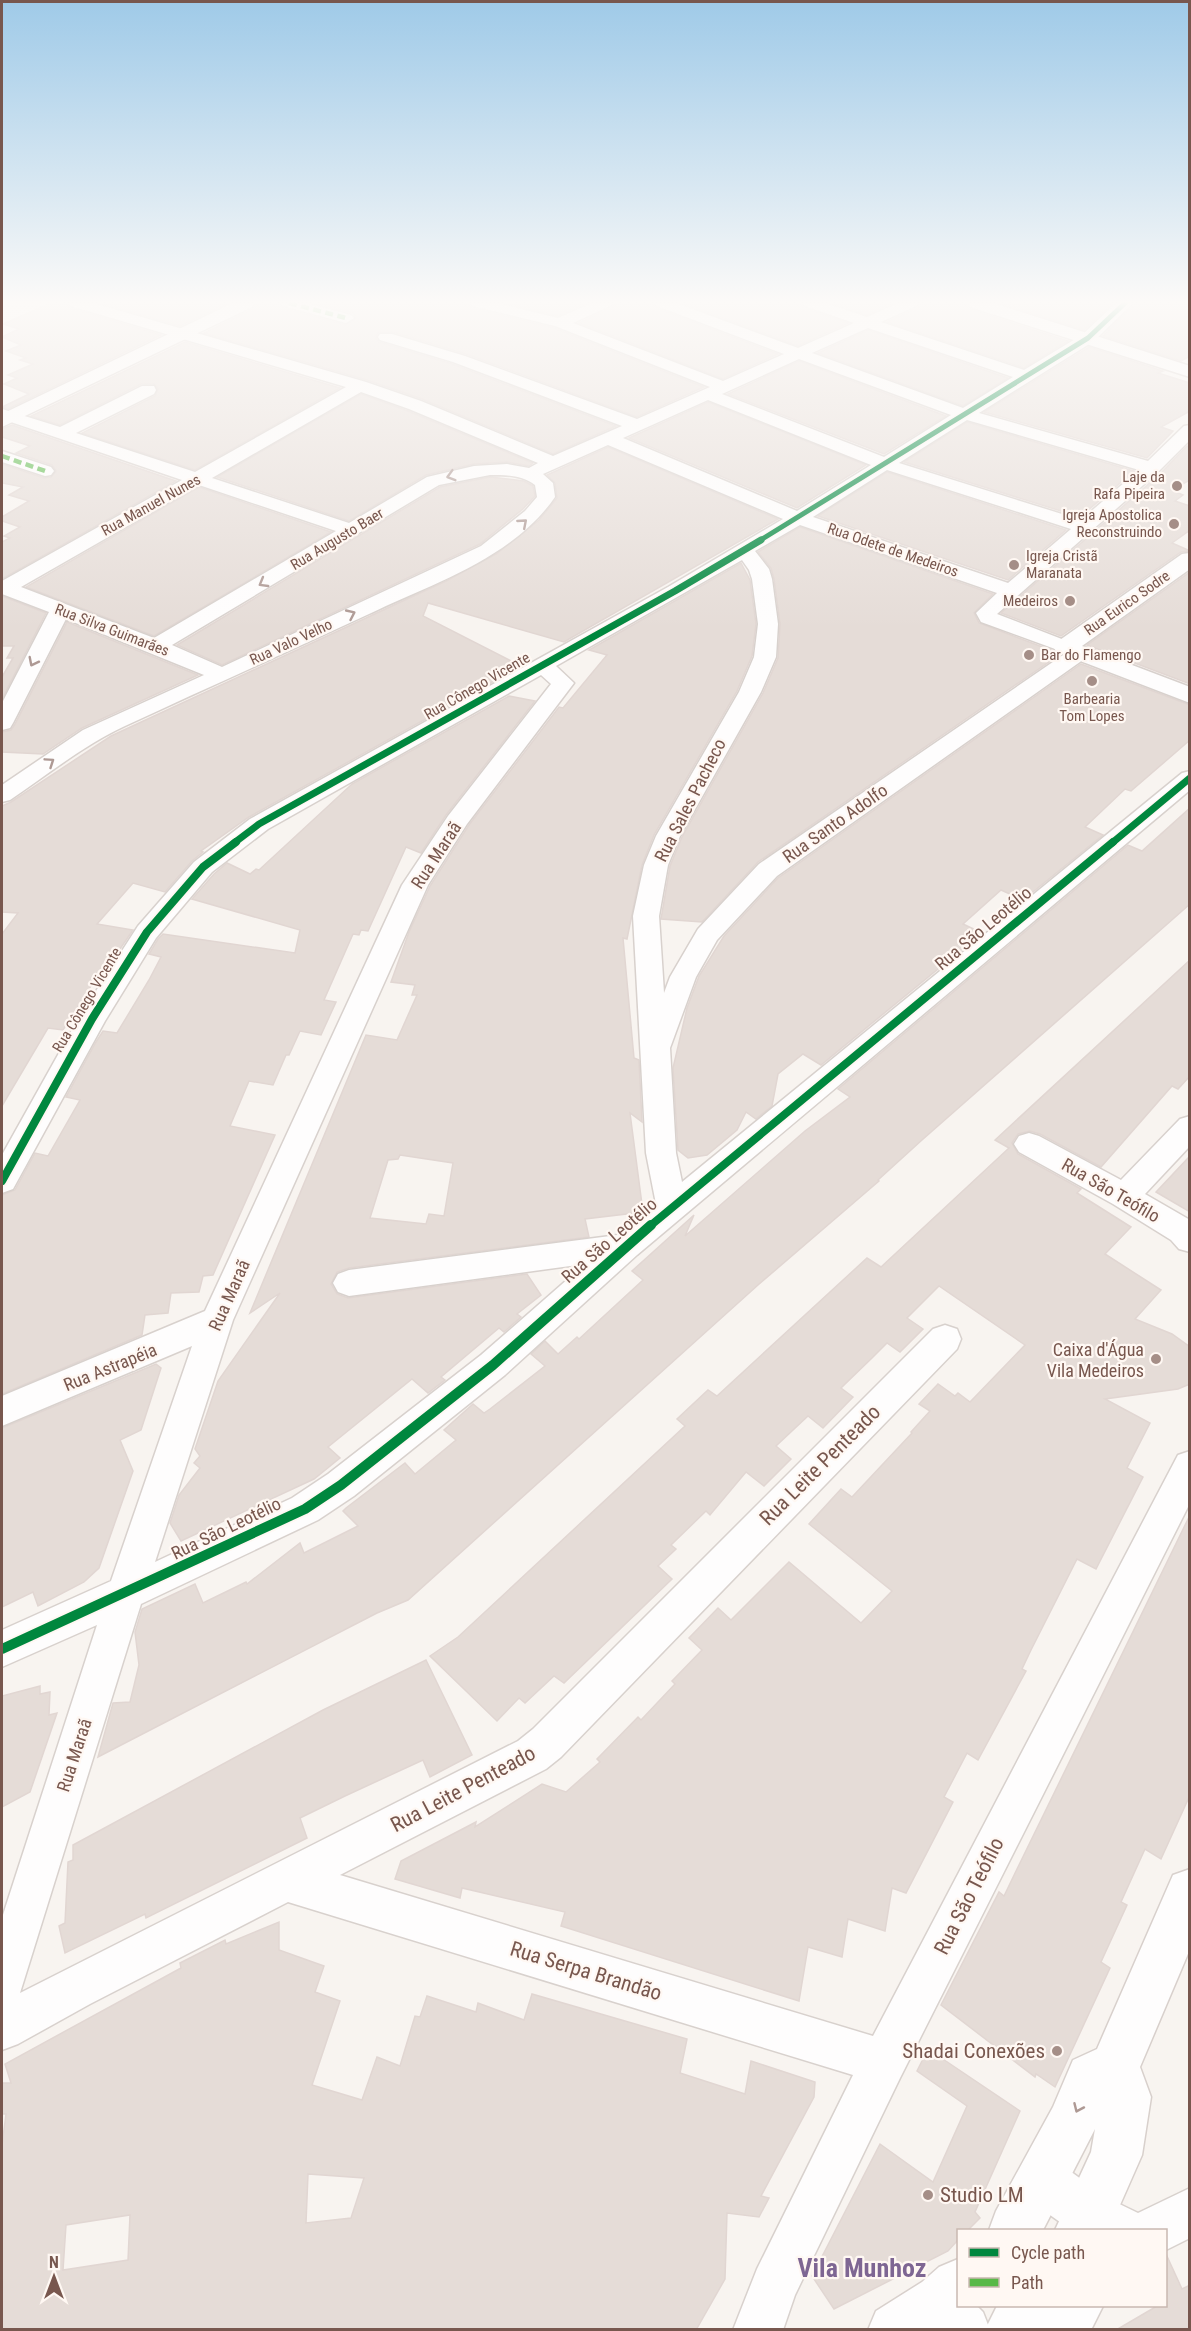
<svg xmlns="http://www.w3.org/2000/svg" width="1191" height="2331" font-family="'Roboto Condensed',sans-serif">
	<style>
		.building { fill: #e5dcd7; stroke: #e1d6d2; stroke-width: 1.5; fill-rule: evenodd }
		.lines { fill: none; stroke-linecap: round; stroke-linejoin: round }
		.minor-casing { stroke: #d8d1cd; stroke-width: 3 }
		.tertiary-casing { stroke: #d8d1cd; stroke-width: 3 }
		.secondary-casing { stroke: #d8d0cc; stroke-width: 3 }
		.minor { fill: #fefdfd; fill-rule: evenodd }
		.tertiary { fill: #fefdfd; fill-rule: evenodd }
		.secondary { fill: #fefdfd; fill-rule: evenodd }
		.quiet { stroke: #58b947; stroke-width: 4.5; stroke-dasharray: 8 4.5; stroke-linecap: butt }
		.cycleway-far3-casing { stroke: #fff8f3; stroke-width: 8 }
		.cycleway-far2-casing { stroke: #fff8f3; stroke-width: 10 }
		.cycleway-far1-casing { stroke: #fff8f3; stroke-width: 12 }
		.cycleway-casing { stroke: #fff8f3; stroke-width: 14 }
		.cycleway-far3 { stroke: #00873e; stroke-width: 5 }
		.cycleway-far2 { stroke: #00873e; stroke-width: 7 }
		.cycleway-far1 { stroke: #00873e; stroke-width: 8 }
		.cycleway { stroke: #00873e; stroke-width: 10 }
		.oneway { stroke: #ae9994 }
		.poi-dot { fill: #a58e87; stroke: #fff8f3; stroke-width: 2 }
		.labels { text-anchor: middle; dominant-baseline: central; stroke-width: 4.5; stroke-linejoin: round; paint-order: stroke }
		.far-poi-label { font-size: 15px; fill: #78574e; stroke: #fff8f3; text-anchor: end }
		.far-street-label { font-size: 15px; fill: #78574e; stroke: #fff8f3 }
		.street-label { font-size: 18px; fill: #78574e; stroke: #fff8f3 }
		.poi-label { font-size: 18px; fill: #78574e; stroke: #fff8f3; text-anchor: end }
		.near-street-label { font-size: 21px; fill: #78574e; stroke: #fff8f3 }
		.near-poi-label { font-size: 21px; fill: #78574e; stroke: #fff8f3; text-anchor: end }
		.near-quarter-label { font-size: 26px; font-weight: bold; fill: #7e6693; stroke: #fff8f3 }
	</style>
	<rect width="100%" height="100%" fill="#f8f4f0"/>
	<g class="building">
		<polygon points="51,303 66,303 70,308 161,335 8,409 2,407 29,394 4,384 17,378 8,375 33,364 20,360 26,358 6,351 21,345 2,337 19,329 3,324"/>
		<polygon points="101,303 228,303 180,326"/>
		<polygon points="256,303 279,303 283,308 345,325 356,318 353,313 316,303 468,303 472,308 554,328 704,387 637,417 466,354 393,332 378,333 376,338 379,342 452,364 616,426 553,454 422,399 367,380 204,333 253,309"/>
		<polygon points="507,303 586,303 558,316"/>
		<polygon points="615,303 652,303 656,308 778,354 723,379 579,323 611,308"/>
		<polygon points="683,303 800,303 804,308 848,323 798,346"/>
		<polygon points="832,303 892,303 867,315"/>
		<polygon points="921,303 966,303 969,309 1068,341 1024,368 887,322 917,308"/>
		<polygon points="1000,303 1113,303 1084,330"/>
		<polygon points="1135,303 1190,303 1190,356 1181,361 1103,336"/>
		<polygon points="868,330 1008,378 963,406 818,353"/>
		<polygon points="185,342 340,388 195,470 82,433 155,396 158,389 154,384 141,384 60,425 31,416"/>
		<polygon points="1089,347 1163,371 1158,373 1190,383 1190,411 1161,427 1173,431 1147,458 984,412"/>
		<polygon points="799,361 946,416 884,454 728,394"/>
		<polygon points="361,394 408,411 533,463 529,466 507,462 474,464 426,475 349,521 217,477"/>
		<polygon points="708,402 866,465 797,508 629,438"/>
		<polygon points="967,422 1134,471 1080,517 904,462"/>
		<polygon points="12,425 176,481 2,579 2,542 10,538 4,536 20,527 2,521 2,517 29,501 9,495 23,487 2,483 2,464 44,478 51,477 56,471 52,465 16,453 30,446 2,437 2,429"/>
		<polygon points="1187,446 1190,447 1190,480 1171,490 1183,495 1175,501 1190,506 1190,530 1172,543 1190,551 1181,552 1061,636 1001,613 1160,474"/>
		<polygon points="608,447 778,519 564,642 428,603 423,616 521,666 249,817 201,851 203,852 192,861 165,892 133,883 97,924 133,930 120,949 115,948 63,1030 48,1028 2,1106 2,934 18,913 2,912 2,806 11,802 111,736 446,581 496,554 539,520 557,498 555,483 547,475"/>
		<polygon points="887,472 1066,530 1008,580 818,516"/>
		<polygon points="490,477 524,481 533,486 535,496 523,509 480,544 222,665 177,645 440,487"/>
		<polygon points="199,487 331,532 154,636 26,587"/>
		<polygon points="800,527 993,594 974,613 979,623 1053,651 1059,655 758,862 702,922 661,919 670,866 682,837 763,693 778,658 780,624 774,579 771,568 758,552"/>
		<path d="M 741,563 L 750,580 L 756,624 L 752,656 L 737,691 L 654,835 L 642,865 L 627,939 L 623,938 L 634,1058 L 639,1060 L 642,1122 L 630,1113 L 643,1212 L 585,1219 L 589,1237 L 349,1268 L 337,1272 L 331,1284 L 337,1294 L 348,1298 L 527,1274 L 541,1295 L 517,1314 L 521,1317 L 504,1332 L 499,1328 L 441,1377 L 445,1380 L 428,1393 L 412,1379 L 328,1447 L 340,1458 L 314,1479 L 181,1541 L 170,1523 L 179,1495 L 200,1468 L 194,1463 L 200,1456 L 195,1449 L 218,1381 L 280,1293 L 250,1313 L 366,1035 L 397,1040 L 417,995 L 412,995 L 415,985 L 391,982 L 409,932 L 430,886 L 469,825 L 559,707 L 563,708 L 607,655 L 589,650 ZM 400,1155 L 453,1163 L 444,1216 L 429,1214 L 426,1224 L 370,1218 L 388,1160 L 398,1159 Z"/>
		<polygon points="1190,572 1190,684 1087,645"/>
		<polygon points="2,596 46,613 2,699 2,677 13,658 7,658 14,646 2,646"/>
		<polygon points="67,622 198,675 82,728 43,754 2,752 2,732 11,730 15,724"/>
		<polygon points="1081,664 1190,705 1190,740 1131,791 1125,789 1085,827 1103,835 1023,900 1001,890 963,924 982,933 821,1065 803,1054 778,1074 772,1106 756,1119 746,1112 737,1130 707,1155 688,1158 678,1150 673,1068 687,1008 699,976 724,936 778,878"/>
		<polygon points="509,696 535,701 446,815 421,853 406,847 368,931 361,930 359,935 353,934 324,1000 336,1002 321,1035 300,1031 289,1055 286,1055 273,1085 249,1081 230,1126 275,1135 213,1275 203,1276 199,1292 171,1293 168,1313 145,1315 142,1335 2,1394 2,1195 15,1190 35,1153 48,1156 80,1100 66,1097 96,1042 103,1031 117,1033 149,980 161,957 149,954 158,939 163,934 295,953 300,930 192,899 214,874 227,863 250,874 256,869 259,870 352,784"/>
		<polygon points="1190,808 1190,904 922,1140 878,1180 879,1181 758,1285 408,1600 377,1613 98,1757 113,1703 130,1702 139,1665 135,1632 142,1609 195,1584 203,1603 246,1582 247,1584 300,1543 304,1553 358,1526 343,1511 346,1508 405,1463 415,1474 456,1440 444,1430 473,1404 484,1413 490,1409 545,1366 531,1354 545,1341 558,1354 577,1337 579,1339 643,1280 632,1271 694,1215 685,1236 805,1131 850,1097 838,1089 1128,845 1142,851"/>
		<polygon points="1190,960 1190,1076 1178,1089 1172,1086 1101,1167 1040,1134 1030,1131 1018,1134 1012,1143 1018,1154 1081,1189 1077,1193 1131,1227 1105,1254 1161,1290 1135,1319 1172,1334 1190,1347 1190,1384 1178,1389 1105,1399 1150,1423 1127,1468 1143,1477 1096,1569 1077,1559 1031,1650 1022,1669 1026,1671 978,1760 967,1753 944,1797 953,1802 906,1893 892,1888 885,1931 848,1919 842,1957 808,1947 799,2001 561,1926 565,1912 462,1888 460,1898 395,1879 401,1861 476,1822 475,1827 542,1784 566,1792 600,1762 597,1759 638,1717 641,1720 675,1684 672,1681 702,1650 689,1638 718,1608 731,1620 789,1562 861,1623 892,1591 809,1524 841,1489 852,1497 912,1433 911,1432 930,1411 919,1404 938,1384 955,1396 958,1393 970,1402 1025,1345 939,1286 907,1318 923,1329 900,1352 887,1343 872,1358 841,1388 853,1397 823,1428 808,1416 776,1446 791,1459 764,1486 746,1472 710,1515 706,1511 671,1545 676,1549 658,1566 672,1579 564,1683 554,1676 525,1703 519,1698 497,1721 430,1656 458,1637 685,1426 677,1419 708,1390 717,1396 867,1258 881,1267 1009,1148 995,1140"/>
		<polygon points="1190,1156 1190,1212 1156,1192"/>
		<polygon points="156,1364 161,1368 141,1430 120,1440 133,1471 99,1568 84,1582 38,1606 33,1592 2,1607 2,1428"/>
		<polygon points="1190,1515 1190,1795 1161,1859 1145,1849 1121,1902 1127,1905 1101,1962 1110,1968 1055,2087 1036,2074 1035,2077 941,2005 999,1892 1004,1896 1017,1869"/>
		<polygon points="426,1660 472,1755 430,1777 423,1760 345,1796 300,1818 307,1838 146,1918 145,1914 65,1953 59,1926 65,1923 68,1862 73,1860 73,1845 323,1710"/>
		<polygon points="40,1686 40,1694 50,1692 49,1715 57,1713 30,1792 2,1807 2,1696"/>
		<path d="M 279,1922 L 279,1950 L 324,1966 L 315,1992 L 340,2001 L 312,2085 L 362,2100 L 377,2057 L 400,2066 L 415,2016 L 420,2017 L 427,1996 L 476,2012 L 478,2003 L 524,2020 L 532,1994 L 687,2039 L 680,2073 L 745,2094 L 751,2061 L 815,2082 L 814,2097 L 761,2196 L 769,2198 L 759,2217 L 727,2213 L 725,2279 L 696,2330 L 2,2330 L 2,2145 L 6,2114 L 2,2114 L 2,2083 L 11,2083 L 5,2064 L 181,1968 L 180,1963 L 225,1940 L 226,1944 ZM 308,2174 L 364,2178 L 351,2218 L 306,2223 ZM 130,2215 L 128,2260 L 63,2270 L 66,2225 Z"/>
		<polygon points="928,2049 1020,2111 975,2212 980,2218 968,2230 958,2230 958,2240 948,2251 834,2309 812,2276 880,2144 933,2182 967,2106 917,2071"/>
		<polygon points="1166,2254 1182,2289 1190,2285 1190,2330 1116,2330 1157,2306 1166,2306"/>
	</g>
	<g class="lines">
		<g class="minor-casing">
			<g id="minor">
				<path d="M 68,303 L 93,303 L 366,382 L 421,401 L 553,456 L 622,426 L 453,362 L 380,340 L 378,337 L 380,334 L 392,334 L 465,356 L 637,419 L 710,387 L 555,326 L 473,306 L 470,303 L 497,303 L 558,318 L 592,303 L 613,303 L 610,306 L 573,323 L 723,381 L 784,354 L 657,306 L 654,303 L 676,303 L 798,348 L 854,323 L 805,306 L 802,303 L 825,303 L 867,317 L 898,303 L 919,303 L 916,306 L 881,322 L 1024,370 L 1082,335 L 1116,303 L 1133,303 L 1094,341 L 979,413 L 1148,461 L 1184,426 L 1190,425 L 1190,440 L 1158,472 L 997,614 L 1072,643 L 1075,648 L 1087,649 L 1091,653 L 1087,657 L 777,876 L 717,940 L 696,977 L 670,1048 L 676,1153 L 682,1182 L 1182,773 L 1190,771 L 1190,790 L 637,1255 L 505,1375 L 354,1496 L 318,1520 L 141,1604 L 20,1993 L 518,1741 L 533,1729 L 933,1329 L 945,1325 L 957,1329 L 961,1339 L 957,1349 L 561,1757 L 546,1769 L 340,1875 L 873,2036 L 1178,1455 L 1190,1451 L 1190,1503 L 900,2078 L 795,2295 L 783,2330 L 733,2330 L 757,2269 L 853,2075 L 288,1902 L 90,2004 L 18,2044 L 2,2050 L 2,1918 L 97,1625 L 2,1667 L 2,1630 L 111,1581 L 192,1346 L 2,1426 L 2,1396 L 205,1311 L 402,885 L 448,816 L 551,684 L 541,675 L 268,829 L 212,872 L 156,938 L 105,1021 L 13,1189 L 2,1193 L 2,1155 L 78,1019 L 138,926 L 194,862 L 250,819 L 668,587 L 783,519 L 608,445 L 543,474 L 553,483 L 555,497 C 513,558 434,583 369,614 C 288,652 206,688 125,726 C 84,745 47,775 10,800 L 2,802 L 2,785 L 83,730 L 204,675 L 66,619 L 13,723 L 10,728 L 2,730 L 2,703 L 49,612 L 2,594 L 2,581 L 182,480 L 2,419 L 2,409 L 60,427 L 142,386 L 154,386 L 156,390 L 154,394 L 76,433 L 195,472 L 346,387 L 71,306 ZM 868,328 L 1013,377 L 963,408 L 812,353 ZM 799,359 L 951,415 L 884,457 L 722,394 ZM 361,392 L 409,409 L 538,463 L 529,468 L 507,464 L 474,466 L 427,477 L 349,523 L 212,478 ZM 708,400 L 871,465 L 797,511 L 623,438 ZM 967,420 L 1139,470 L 1081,520 L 899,463 ZM 887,470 L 1071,529 L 1008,583 L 813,517 ZM 490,475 C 507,475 522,475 535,485 L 537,497 L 525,511 L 481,546 L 222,667 L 172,645 L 439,485 ZM 199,485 L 336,531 L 154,638 L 21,587 ZM 800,525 L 997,593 L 976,613 L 981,622 L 1066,653 L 759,864 L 698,929 L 670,977 L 664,993 L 659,916 L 668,865 L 680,836 L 761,692 L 776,657 L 778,624 L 772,579 L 769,569 L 755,551 ZM 742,560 L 749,570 L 752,579 L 758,624 L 754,657 L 739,692 L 656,836 L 644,865 L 633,916 L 646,1153 L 656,1204 L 618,1235 L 349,1270 L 338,1274 L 333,1283 L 338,1292 L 349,1296 L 585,1264 L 481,1355 L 328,1474 L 292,1498 L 155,1562 L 233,1320 L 428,885 L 467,824 L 574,683 L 556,666 Z"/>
				<polygon points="281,303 307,303 351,315 354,318 346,323 284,306"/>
				<polygon points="2,451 51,467 54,471 51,475 45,476 2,462"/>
				<polygon points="1190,1116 1190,1146 1145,1194 1190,1220 1190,1252 1179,1249 1171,1240 1113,1204 1019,1152 1014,1144 1019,1136 1029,1133 1039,1136 1121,1180 1180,1119"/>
				<polygon points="1042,2156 1059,2163 1107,2198 1138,2213 1190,2188 1190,2238 1166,2250 1166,2230 1071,2230 1025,2197 1018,2180 1025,2163"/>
				<polygon points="941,2276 958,2283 958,2306 977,2306 983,2312 990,2330 932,2330 923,2319 916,2301 923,2283"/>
				<polygon points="1047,2306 1103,2306 1091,2330 1035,2330"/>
			</g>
		</g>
		<g class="tertiary-casing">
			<polygon id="tertiary" points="1190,553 1190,569 1082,646 1190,687 1190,703 1057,652 1053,647 1057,642 1182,554"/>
		</g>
		<g class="secondary-casing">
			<g id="secondary">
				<polygon points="233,303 254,303 252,307 2,427 2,414"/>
				<polygon points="968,303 993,303 1190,366 1190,377 970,307"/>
				<polygon points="1190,1869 1190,1949 1140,2067 1151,2097 1142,2155 1109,2230 1055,2230 1091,2152 1095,2129 1043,2230 989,2230 996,2211 1053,2107 1073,2060 1097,2049 1173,1875"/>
				<polygon points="958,2259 958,2306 977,2306 946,2330 868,2330 876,2311 922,2282 939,2267"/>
				<polygon points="997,2306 1060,2306 1049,2330 985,2330"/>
			</g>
		</g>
		<use href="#minor" class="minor"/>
		<use href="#tertiary" class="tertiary"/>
		<use href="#secondary" class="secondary"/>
		<g class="quiet">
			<polyline points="289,303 346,318"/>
			<polyline points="2,456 45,471"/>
		</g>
		<g class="cycleway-far3-casing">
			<polyline id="cycleway-far3" points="759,541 1088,338 1125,303"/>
		</g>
		<g class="cycleway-far2-casing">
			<g id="cycleway-far2">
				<polyline points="234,843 259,824 675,591 761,540"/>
				<polyline points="1112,843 1190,778"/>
			</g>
		</g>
		<g class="cycleway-far1-casing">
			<g id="cycleway-far1">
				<polyline points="2,1181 92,1019 147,932 203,867 236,842"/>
				<polyline points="650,1226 1113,842"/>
			</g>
		</g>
		<g class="cycleway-casing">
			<polyline id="cycleway" points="2,1649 305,1509 341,1485 493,1365 651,1225"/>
		</g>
		<use href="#cycleway-far3" class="cycleway-far3"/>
		<use href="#cycleway-far2" class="cycleway-far2"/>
		<use href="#cycleway-far1" class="cycleway-far1"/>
		<use href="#cycleway" class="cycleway"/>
	</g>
	<defs><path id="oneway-chevron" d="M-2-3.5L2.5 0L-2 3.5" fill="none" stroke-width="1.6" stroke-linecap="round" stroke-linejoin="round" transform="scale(1.5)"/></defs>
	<g class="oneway">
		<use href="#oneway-chevron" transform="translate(451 476) rotate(164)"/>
		<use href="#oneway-chevron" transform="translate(523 523) rotate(-41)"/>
		<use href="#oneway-chevron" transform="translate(263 583) rotate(150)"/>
		<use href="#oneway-chevron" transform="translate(351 614) rotate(-25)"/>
		<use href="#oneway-chevron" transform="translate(33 662) rotate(117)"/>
		<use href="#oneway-chevron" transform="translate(50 762) rotate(-34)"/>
		<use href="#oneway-chevron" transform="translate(1078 2108) rotate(114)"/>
	</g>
	<linearGradient id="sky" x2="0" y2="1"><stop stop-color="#9fcae8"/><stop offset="0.48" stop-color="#fcfaf8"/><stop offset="1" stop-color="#fcfaf8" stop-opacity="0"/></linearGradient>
	<rect width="1191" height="629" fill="url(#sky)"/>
	<g class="poi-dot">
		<circle cx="1177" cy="486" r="6"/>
		<circle cx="1174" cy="524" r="6"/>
		<circle cx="1014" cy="565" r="6"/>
		<circle cx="1070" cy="601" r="6"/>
		<circle cx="1029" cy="655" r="6"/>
		<circle cx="1092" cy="681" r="6"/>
		<circle cx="1156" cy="1359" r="6"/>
		<circle cx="1057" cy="2051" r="6"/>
		<circle cx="928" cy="2195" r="6"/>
	</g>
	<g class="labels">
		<g class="far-poi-label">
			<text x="1165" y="477">Laje da<tspan x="1165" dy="17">Rafa Pipeira</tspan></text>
			<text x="1162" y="515">Igreja Apostolica<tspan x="1162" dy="17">Reconstruindo</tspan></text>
			<text x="1026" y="556" text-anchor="start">Igreja Cristã<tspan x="1026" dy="17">Maranata</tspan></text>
			<text x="1058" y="601">Medeiros</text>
			<text x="1041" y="655" text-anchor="start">Bar do Flamengo</text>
			<text x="1092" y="699" text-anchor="middle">Barbearia<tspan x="1092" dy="17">Tom Lopes</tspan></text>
		</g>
		<g class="far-street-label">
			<text transform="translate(151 505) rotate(-29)">Rua Manuel Nunes</text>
			<text transform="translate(337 539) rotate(-31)">Rua Augusto Baer</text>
			<text transform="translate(893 550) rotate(19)">Rua Odete de Medeiros</text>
			<text transform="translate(1127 603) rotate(-35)">Rua Eurico Sodre</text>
			<text transform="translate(112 630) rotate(21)">Rua Silva Guimarães</text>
			<text transform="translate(291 642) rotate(-25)">Rua Valo Velho</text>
			<text transform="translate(477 686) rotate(-30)">Rua Cônego Vicente</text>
			<text transform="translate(87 1000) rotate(-59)">Rua Cônego Vicente</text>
		</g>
		<g class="street-label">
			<text transform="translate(690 800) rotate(-63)">Rua Sales Pacheco</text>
			<text transform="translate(835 823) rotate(-35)">Rua Santo Adolfo</text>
			<text transform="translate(436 855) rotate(-57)">Rua Maraã</text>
			<text transform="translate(983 928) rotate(-40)">Rua São Leotélio</text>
			<text transform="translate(1111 1190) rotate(30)">Rua São Teófilo</text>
			<text transform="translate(609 1240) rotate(-41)">Rua São Leotélio</text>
			<text transform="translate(229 1295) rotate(-66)">Rua Maraã</text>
			<text transform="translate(110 1367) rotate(-22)">Rua Astrapéia</text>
			<text transform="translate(226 1528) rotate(-26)">Rua São Leotélio</text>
			<text transform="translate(74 1755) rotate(-72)">Rua Maraã</text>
		</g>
		<g class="poi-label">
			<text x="1144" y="1349">Caixa d'Água<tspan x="1144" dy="21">Vila Medeiros</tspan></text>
		</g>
		<g class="near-street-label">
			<text transform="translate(820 1465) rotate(-45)">Rua Leite Penteado</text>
			<text transform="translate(463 1789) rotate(-28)">Rua Leite Penteado</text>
			<text transform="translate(969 1896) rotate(-63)">Rua São Teófilo</text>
			<text transform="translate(586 1971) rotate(17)">Rua Serpa Brandão</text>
		</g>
		<g class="near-poi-label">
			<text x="1045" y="2051">Shadai Conexões</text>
			<text x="940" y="2195" text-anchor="start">Studio LM</text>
		</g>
		<g class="near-quarter-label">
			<text x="862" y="2268">Vila Munhoz</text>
		</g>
	</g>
	<rect width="1191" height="2331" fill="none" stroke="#78574e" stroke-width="6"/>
	<rect x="957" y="2229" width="210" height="78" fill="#fff8f3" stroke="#c9b8b1" stroke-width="1.5"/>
	<rect x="969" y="2248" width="30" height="9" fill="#00873e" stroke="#c9b8b1" stroke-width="1.5"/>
	<text x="1011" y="2259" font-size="18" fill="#78574e">Cycle path</text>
	<rect x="969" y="2278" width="30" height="9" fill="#58b947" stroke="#c9b8b1" stroke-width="1.5"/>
	<text x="1011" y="2289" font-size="18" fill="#78574e">Path</text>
	<g transform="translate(54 2277)" stroke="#fff8f3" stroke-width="4.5" paint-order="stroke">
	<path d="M0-4.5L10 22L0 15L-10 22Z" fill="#78574e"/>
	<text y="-9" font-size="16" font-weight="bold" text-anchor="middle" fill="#78574e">N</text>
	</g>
</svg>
